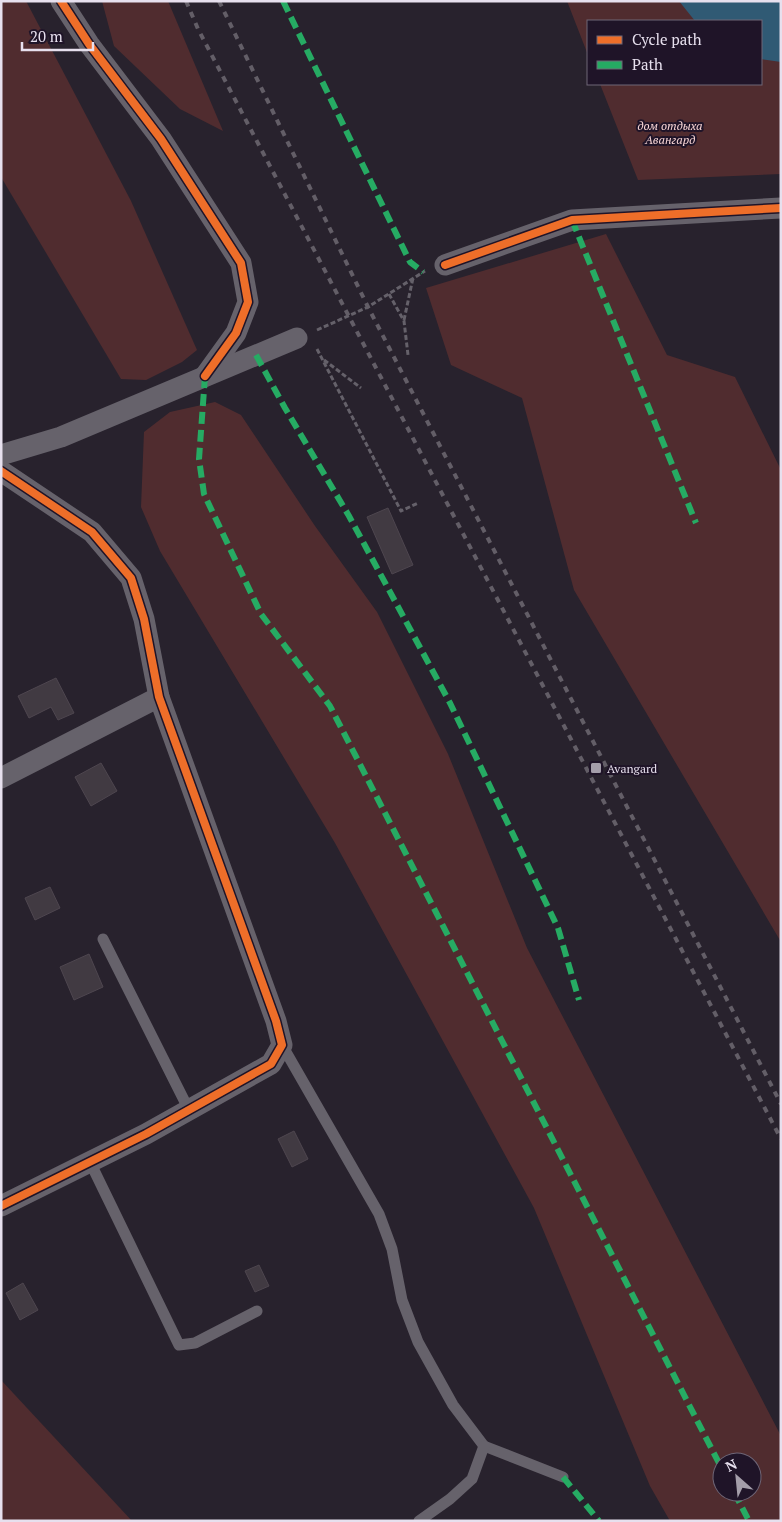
<svg xmlns="http://www.w3.org/2000/svg" width="782" height="1522" font-family="'PT Serif',serif">
	<style>
		.green { fill: #502c2f; fill-rule: evenodd }
		.water { fill: #305a74 }
		.building { fill: #413a42; stroke: #4e464f }
		.lines { fill: none; stroke-linecap: round; stroke-linejoin: round }
		.path { stroke: #65616a; stroke-width: 3; stroke-dasharray: 5 2.5; stroke-linecap: butt }
		.service { stroke: #66626b; stroke-width: 11 }
		.minor { stroke: #66626b; stroke-width: 21 }
		.rail { stroke: #635e67; stroke-width: 4; stroke-dasharray: 6 6; stroke-linecap: butt }
		.quiet { stroke: #26ab63; stroke-width: 6; stroke-dasharray: 12 6; stroke-linecap: butt }
		.cycleway-casing { stroke: #1f1428; stroke-width: 11 }
		.cycleway { stroke: #ee6e29; stroke-width: 8 }
		.poi-dot { fill: #a49eaa; stroke: #1f1428; stroke-width: 2 }
		.labels { text-anchor: middle; dominant-baseline: central; stroke-width: 4; stroke-linejoin: round; paint-order: stroke }
		.park-label { font-size: 12px; font-style: italic; fill: #fad7d7; stroke: #1f1428 }
		.poi-label { font-size: 12px; fill: #e7e0ee; stroke: #1f1428; text-anchor: start }
	</style>
	<rect width="100%" height="100%" fill="#28222d"/>
	<g class="green">
		<polygon points="1,1 26,1 131,201 197,350 182,362 146,380 121,379 1,177"/>
		<polygon points="102,1 168,1 223,131 180,109 114,46"/>
		<polygon points="567,1 781,1 781,174 638,180 600,84 761,84 761,21 588,21 588,55"/>
		<polygon points="606,234 667,355 735,377 781,470 781,942 574,590 522,398 451,365 426,288"/>
		<path d="M 215,402 L 241,415 L 315,526 L 377,612 L 448,754 L 527,948 L 781,1436 L 781,1521 L 670,1521 L 650,1486 L 534,1208 L 335,843 L 160,551 L 141,507 L 144,432 L 170,412 ZM 722,1462 L 752,1462 L 752,1492 L 722,1492 Z"/>
		<polygon points="1,1380 132,1521 1,1521"/>
	</g>
	<polygon class="water" points="679,1 781,1 781,62 761,59 761,21 695,21"/>
	<g class="building">
		<polygon points="388,508 413,565 392,574 367,517"/>
		<polygon points="56,678 74,713 58,720 51,707 29,718 18,696"/>
		<polygon points="101,763 117,791 91,806 75,777"/>
		<polygon points="50,887 60,908 35,920 25,898"/>
		<polygon points="89,954 103,987 74,1000 60,967"/>
		<polygon points="294,1131 308,1159 292,1167 278,1139"/>
		<polygon points="259,1265 269,1286 255,1292 245,1271"/>
		<polygon points="23,1283 38,1310 20,1320 6,1293"/>
	</g>
	<g class="lines">
		<g class="path">
			<polyline points="389,294 404,321 408,355"/>
			<polyline points="404,320 413,278"/>
			<polyline points="317,330 368,307 425,271"/>
			<polyline points="317,349 401,511 418,503"/>
			<polyline points="324,360 361,388"/>
		</g>
		<g class="service">
			<polyline points="103,939 189,1110"/>
			<polyline points="282,1045 379,1214 392,1249 402,1300 418,1342 453,1405 484,1446 563,1477"/>
			<polyline points="90,1162 179,1345 195,1343 257,1311"/>
			<polyline points="419,1521 450,1499 472,1479 484,1446"/>
		</g>
		<g class="minor">
			<polyline points="61,1 89,44 161,139 241,263 248,302 236,333 205,376"/>
			<polyline points="445,265 572,220 781,208"/>
			<polyline points="1,455 61,437 297,338"/>
			<polyline points="1,471 92,532 131,578 144,619 159,697 276,1021 282,1045 271,1064 146,1134 1,1206"/>
			<polyline points="1,778 159,697"/>
		</g>
		<g class="rail">
			<polyline points="186,1 198,29 781,1139"/>
			<polyline points="219,1 368,307 781,1104"/>
		</g>
		<g class="quiet">
			<polyline points="283,1 410,262 423,272"/>
			<polyline points="572,220 696,523"/>
			<polyline points="256,355 285,408 349,516 450,703 558,928 579,1000"/>
			<polyline points="205,376 199,459 204,494 261,614 330,706 722,1469"/>
			<polyline points="563,1477 599,1521"/>
			<polyline points="734,1492 749,1521"/>
		</g>
		<g class="cycleway-casing">
			<g id="cycleway">
				<polyline points="61,1 89,44 161,139 241,263 248,302 236,333 205,376"/>
				<polyline points="445,265 572,220 781,208"/>
				<polyline points="1,471 92,532 131,578 144,619 159,697 276,1021 282,1045 271,1064 146,1134 1,1206"/>
			</g>
		</g>
		<use href="#cycleway" class="cycleway"/>
	</g>
	<rect class="poi-dot" x="590" y="762" width="12" height="12" rx="2.5"/>
	<g class="labels">
		<g class="park-label">
			<text x="670" y="125">дом отдыха<tspan x="670" dy="14">Авангард</tspan></text>
		</g>
		<g class="poi-label">
			<text x="607" y="768">Avangard</text>
		</g>
	</g>
	<rect width="782" height="1522" fill="none" stroke="#e7e0ee" stroke-width="5"/>
	<rect x="587" y="20" width="175" height="65" fill="#1f1428" stroke="#6f6677"/>
	<rect x="597" y="36" width="25" height="8" fill="#ee6e29" stroke="#6f6677"/>
	<text x="632" y="45" font-size="15" fill="#e7e0ee">Cycle path</text>
	<rect x="597" y="61" width="25" height="8" fill="#26ab63" stroke="#6f6677"/>
	<text x="632" y="70" font-size="15" fill="#e7e0ee">Path</text>
	<g transform="translate(737 1477) rotate(333)"><circle r="24" fill="#1f1428" stroke="#6f6677"/>
	<path d="M0-4L9 19L0 12L-9 19Z" fill="#a49eaa"/>
	<text y="-8" font-size="14" font-weight="bold" text-anchor="middle" fill="#e7e0ee">N</text>
	</g>
	<path d="M22 42v8h71v-8" fill="none" stroke="#e7e0ee" stroke-width="2.5"/>
	<text x="30" y="42" font-size="15" fill="#e7e0ee" stroke="#1f1428" stroke-width="4" paint-order="stroke">20 m</text>
</svg>
